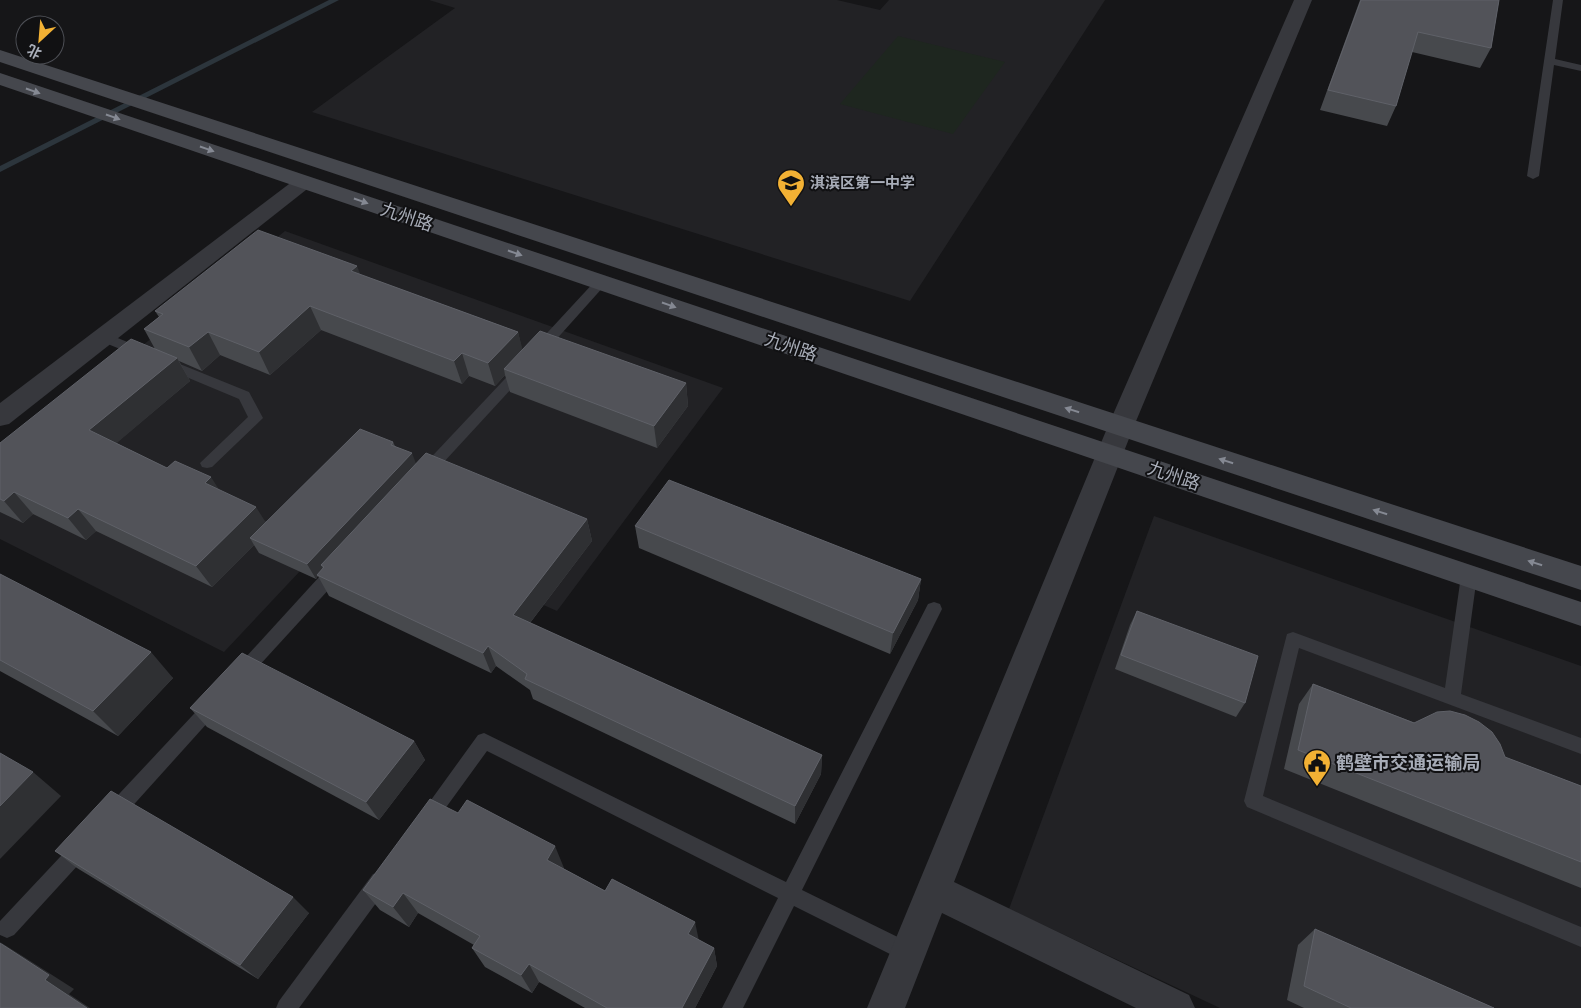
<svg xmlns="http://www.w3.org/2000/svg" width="1581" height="1008" font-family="Jost,'Noto Sans SC',sans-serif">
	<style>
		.built { fill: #222225 }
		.green { fill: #1e261f }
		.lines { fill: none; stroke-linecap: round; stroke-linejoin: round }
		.stream { fill: #2c353c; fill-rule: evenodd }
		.lane { fill: #37383d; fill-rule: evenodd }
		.street { fill: #37383d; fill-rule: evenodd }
		.secondary { fill: #45474d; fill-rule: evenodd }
		.wall { fill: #47494d }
		.shaded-wall { fill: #2f3033 }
		.building { fill: #525359; stroke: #5f6168 }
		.oneway { fill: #858993 }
		.labels { text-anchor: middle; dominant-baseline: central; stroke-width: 4; stroke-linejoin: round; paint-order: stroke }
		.far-poi-label { font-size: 15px; font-weight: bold; fill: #a8adb8; stroke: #111113; text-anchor: start }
		.street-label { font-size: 18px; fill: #a8adb8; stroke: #111113 }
		.poi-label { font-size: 18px; font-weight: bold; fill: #a8adb8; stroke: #111113; text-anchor: start }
	</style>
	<rect width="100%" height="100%" fill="#161618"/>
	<g class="built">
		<polygon points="429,0 837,0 880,10 889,0 1105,0 910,301 312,112 455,8"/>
		<polygon points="285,231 723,388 557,611 349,519 224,652 0,539 0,460"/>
		<polygon points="1154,516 1581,666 1581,1008 1220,1008 1009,909"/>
	</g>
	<polygon class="green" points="898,36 1005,62 953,134 840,104"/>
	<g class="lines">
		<polygon class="stream" points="329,0 339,0 0,172 0,166"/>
		<g class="lane">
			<polygon points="1553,0 1563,0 1555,59 1581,65 1581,71 1554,65 1539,176 1533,179 1527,176"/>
			<polygon points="601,278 607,282 605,285 545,352 535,352 533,349 535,346 597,279"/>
			<polygon points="103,332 147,350 149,353 147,356 142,358 98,340 96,337 98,334"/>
			<polygon points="165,358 249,392 263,418 212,467 207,468 202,467 200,463 248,417 239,399 160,366 158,363 160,360"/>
			<polygon points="521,365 526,367 528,370 526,373 431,476 426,478 421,476 419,472 421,468 516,367"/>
			<polygon points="336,564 342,565 344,570 342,575 246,680 240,682 234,680 232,675 234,670 330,565"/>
			<polygon points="1469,570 1475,571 1477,576 1461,694 1581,738 1581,754 1299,648 1263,796 1581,927 1581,947 1247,807 1244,801 1287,634 1293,632 1445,688 1461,576 1463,571"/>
			<polygon points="934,602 940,604 942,609 802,890 916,946 919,953 916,960 909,963 902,960 794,906 743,1008 722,1008 778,898 487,751 434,824 427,827 420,824 418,818 478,735 484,733 786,882 928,604"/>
			<polygon points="213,697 219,700 222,705 219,710 119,821 112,824 105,821 103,815 105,809 207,700"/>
			<polygon points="83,837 90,840 92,846 90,852 14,935 7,938 0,935 0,921 76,840"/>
			<polygon points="380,872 387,874 390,881 387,888 299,1008 276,1008 279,1001 373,874"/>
		</g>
		<g class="street">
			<polygon points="1294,0 1312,0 1134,426 954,882 1189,995 1195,1008 1136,1008 942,913 905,1008 867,1008 1108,426"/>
			<polygon points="304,176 311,178 315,182 311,186 9,424 0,426 0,403 297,178"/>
		</g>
		<g class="secondary">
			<polygon points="0,50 1581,566 1581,590 0,62"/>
			<polygon points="0,73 1581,602 1581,626 0,85"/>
		</g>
	</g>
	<g class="wall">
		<polygon points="1360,0 1499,0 1491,48 1480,68 1412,52 1396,106 1387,126 1320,110"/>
		<polygon points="361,275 518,332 522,350 686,383 688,406 657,448 510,392 505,375 495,386 469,376 462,384 321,330 270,375 220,355 202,371 179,361 190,381 116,443 167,468 218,489 266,522 393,442 395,446 416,464 587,519 592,541 530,623 822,755 821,774 795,824 533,699 530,690 496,666 491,673 329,596 318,576 316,579 259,553 254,545 212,587 96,531 86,540 33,514 23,523 0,512 0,443 155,349 144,329 159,317 155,311"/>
		<polygon points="635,526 921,579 918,600 890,654 639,548"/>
		<polygon points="0,574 173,678 118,736 0,671"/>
		<polygon points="1137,611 1245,703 1236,717 1115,669 1130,625"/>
		<polygon points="1313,684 1581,786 1581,888 1284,769 1299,704"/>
		<polygon points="190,708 414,741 425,760 379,820 207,727"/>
		<polygon points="55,851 309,913 258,979 77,868"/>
		<polygon points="564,868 564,869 714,948 717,966 695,1008 585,1008 539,982 532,993 485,967 472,948 474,945 418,913 409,927 380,910 363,890"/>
		<polygon points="1315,929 1494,1008 1304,1008 1287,1000 1298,945"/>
	</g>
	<g class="shaded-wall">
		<polygon points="357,266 366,289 351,271"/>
		<polygon points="310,306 321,330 270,375 259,352"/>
		<polygon points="208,332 220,355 202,371 189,347"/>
		<polygon points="518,332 524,355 504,369 505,375 495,386 488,363"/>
		<polygon points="462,353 469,376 462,384 454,361"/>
		<polygon points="177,358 190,381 105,453 89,430"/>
		<polygon points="686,383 688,406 657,448 654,426"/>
		<polygon points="412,453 418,469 324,567 321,565 324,570 317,575 318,576 316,579 307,564"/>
		<polygon points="211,477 225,499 205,483"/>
		<polygon points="14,492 33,514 23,523 4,501"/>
		<polygon points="256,507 270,529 250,538 254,545 212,587 196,566"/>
		<polygon points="78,509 96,531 86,540 68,518"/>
		<polygon points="587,519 592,541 520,636 513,615"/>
		<polygon points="921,579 918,600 890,654 893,633"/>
		<polygon points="488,646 496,666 491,673 483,653"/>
		<polygon points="151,652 173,678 118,736 93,711"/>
		<polygon points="414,741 425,760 379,820 366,802"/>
		<polygon points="822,755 821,774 795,824 795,806"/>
		<polygon points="33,772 61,796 0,859 0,806"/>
		<polygon points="555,846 564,868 556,881 547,860"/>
		<polygon points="403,893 418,913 409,927 393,907"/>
		<polygon points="293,897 309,913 258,979 240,965"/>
		<polygon points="695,922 699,941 688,934"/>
		<polygon points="0,942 24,957 74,989 69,994 90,1008 87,1008 45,980"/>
		<polygon points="714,948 717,966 695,1008 682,1008"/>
		<polygon points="529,964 539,982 532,993 521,975"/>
	</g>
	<g class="building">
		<polygon points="1361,0 1499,0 1491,48 1418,32 1396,106 1328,90"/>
		<polygon points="258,230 357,266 351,271 518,332 488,363 462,353 454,361 310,306 259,352 208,332 189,347 144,329 163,314 155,311"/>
		<polygon points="540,331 686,383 654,426 504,369"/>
		<polygon points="131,339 177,358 89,430 167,468 175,461 211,477 205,483 256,507 196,566 78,509 68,518 14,492 4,501 0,499 0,443"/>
		<polygon points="360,429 393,442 391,445 412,453 307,564 250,538"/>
		<polygon points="426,453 587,519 513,615 822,755 795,806 525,679 527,674 488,646 483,653 317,575 324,567 321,565"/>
		<polygon points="669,480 921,579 893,633 635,526"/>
		<polygon points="0,574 151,652 93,711 0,660"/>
		<polygon points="1137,611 1258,656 1245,703 1121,655"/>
		<polygon points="242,653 414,741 366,802 190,708"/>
		<polygon points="1313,684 1414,723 1437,712 1450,711 1465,715 1479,722 1492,732 1500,744 1505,757 1581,786 1581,862 1298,750"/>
		<polygon points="0,753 33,772 0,806"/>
		<polygon points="111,791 293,897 240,965 55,851"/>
		<polygon points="430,799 458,813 467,800 555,846 547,860 605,891 612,879 695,922 688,934 714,948 682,1008 607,1008 529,964 521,975 472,948 480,936 403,893 393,907 363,890"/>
		<polygon points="1315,929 1494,1008 1351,1008 1304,986"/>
		<polygon points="0,943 49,975 45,980 87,1008 0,1008"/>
	</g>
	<defs><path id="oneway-solid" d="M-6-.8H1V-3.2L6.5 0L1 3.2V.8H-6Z" transform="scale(1.25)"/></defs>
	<g class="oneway">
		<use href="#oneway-solid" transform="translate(33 91) rotate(19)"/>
		<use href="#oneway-solid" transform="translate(113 117) rotate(19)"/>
		<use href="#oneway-solid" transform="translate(207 149) rotate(19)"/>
		<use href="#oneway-solid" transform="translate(361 201) rotate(19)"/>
		<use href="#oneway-solid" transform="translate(515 253) rotate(19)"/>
		<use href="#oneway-solid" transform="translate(669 305) rotate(19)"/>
		<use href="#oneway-solid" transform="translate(1072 410) rotate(-162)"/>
		<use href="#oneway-solid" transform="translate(1226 461) rotate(-162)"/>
		<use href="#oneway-solid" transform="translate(1380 512) rotate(-162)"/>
		<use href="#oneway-solid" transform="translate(1535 563) rotate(-162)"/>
	</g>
	<defs>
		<g id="school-pin" transform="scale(1.4375)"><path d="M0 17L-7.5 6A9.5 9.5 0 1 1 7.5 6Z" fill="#f2b134" stroke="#111113"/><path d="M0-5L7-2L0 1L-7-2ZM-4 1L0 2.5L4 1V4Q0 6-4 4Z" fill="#111"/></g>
		<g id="civic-pin" transform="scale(1.4375)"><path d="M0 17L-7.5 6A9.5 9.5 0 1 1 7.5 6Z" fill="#f2b134" stroke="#111113"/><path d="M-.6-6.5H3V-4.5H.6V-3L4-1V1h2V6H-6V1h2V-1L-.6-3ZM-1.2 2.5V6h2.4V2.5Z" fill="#111"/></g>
	</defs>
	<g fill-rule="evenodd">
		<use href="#school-pin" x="791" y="183"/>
		<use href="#civic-pin" x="1317" y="763"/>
	</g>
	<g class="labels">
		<g class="far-poi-label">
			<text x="810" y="183">淇滨区第一中学</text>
		</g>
		<g class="street-label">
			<text transform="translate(407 217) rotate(19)">九州路</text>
			<text transform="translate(791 347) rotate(19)">九州路</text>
			<text transform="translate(1174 476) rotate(19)">九州路</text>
		</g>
		<g class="poi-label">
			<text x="1336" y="763">鹤壁市交通运输局</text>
		</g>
	</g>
	<g transform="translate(40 40) rotate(206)"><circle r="24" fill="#111113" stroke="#4d4f55"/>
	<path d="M0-4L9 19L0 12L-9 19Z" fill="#f2b134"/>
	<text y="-8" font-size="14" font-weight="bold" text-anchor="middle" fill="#a8adb8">北</text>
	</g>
</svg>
